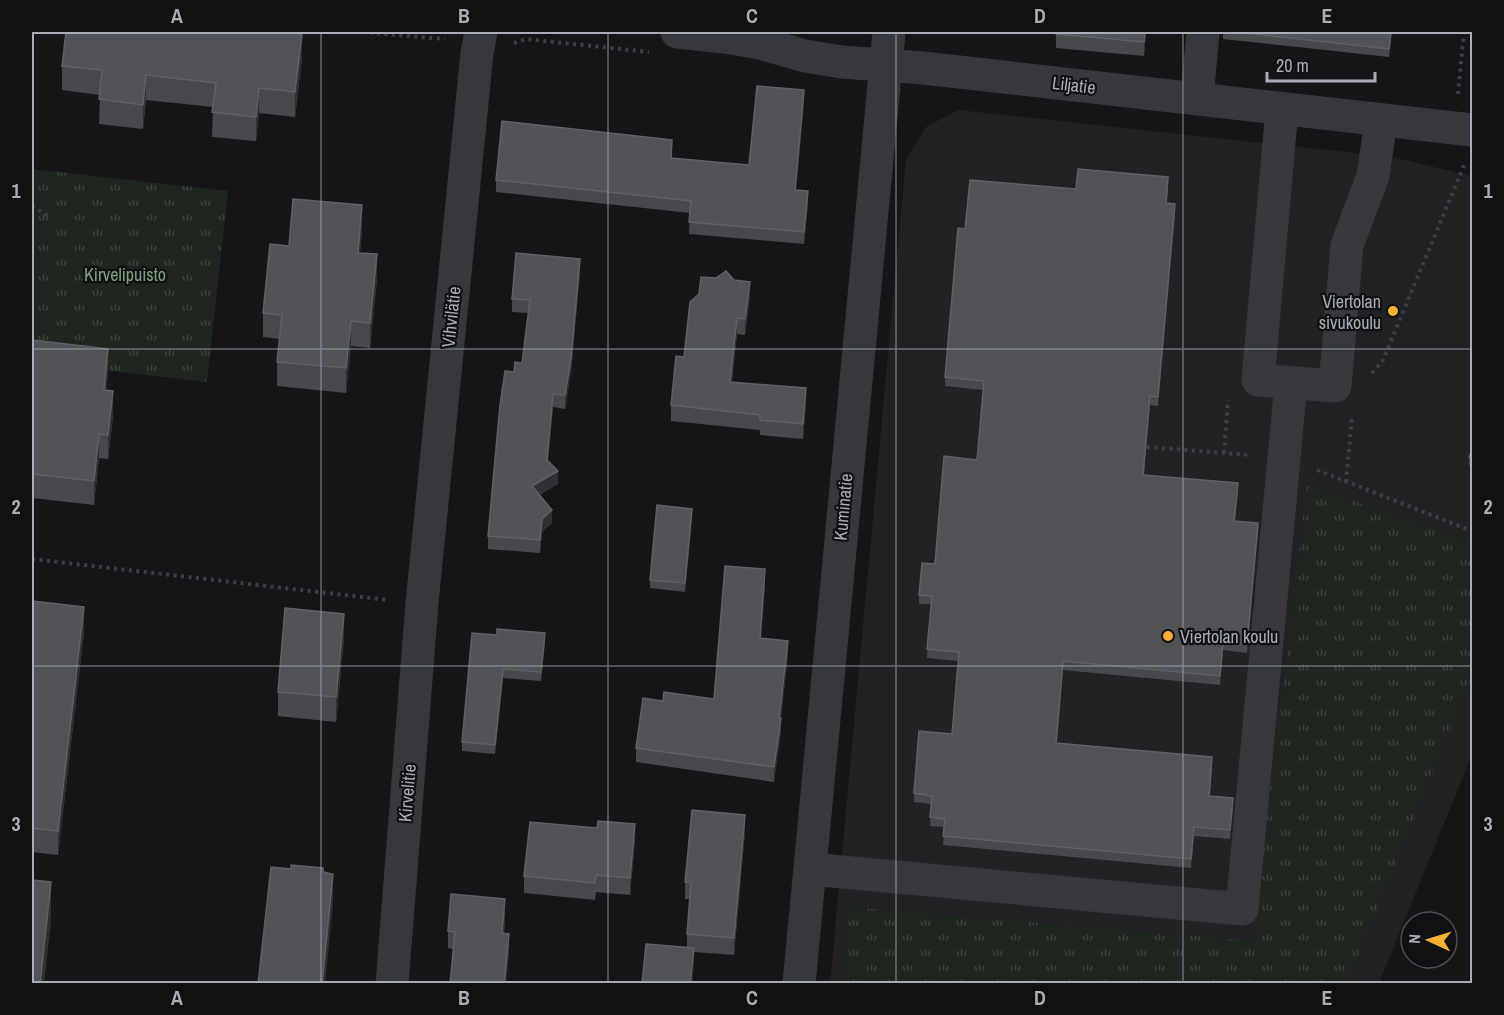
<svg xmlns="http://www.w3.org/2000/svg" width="1504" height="1015" font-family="'Archivo Narrow',sans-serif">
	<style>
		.built { fill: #222225 }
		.park { fill: url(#park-tufts) }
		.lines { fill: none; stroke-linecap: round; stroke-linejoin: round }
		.path { stroke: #3d3f44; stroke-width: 4; stroke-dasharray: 3 4.5; stroke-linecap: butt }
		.minor { stroke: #37383d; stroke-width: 33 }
		.wall { fill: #47494d }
		.shaded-wall { fill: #2f3033 }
		.building { fill: #525359; stroke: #5f6168; stroke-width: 1.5 }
		.grid { fill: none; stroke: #a8adb8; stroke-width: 1.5; stroke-opacity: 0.55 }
		.poi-dot { fill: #f2b134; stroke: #111113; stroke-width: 2 }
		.labels { text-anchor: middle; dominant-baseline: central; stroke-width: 4.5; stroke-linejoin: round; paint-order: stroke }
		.street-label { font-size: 18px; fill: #a8adb8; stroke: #111113 }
		.park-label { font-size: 18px; fill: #7fa381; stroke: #111113 }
		.poi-label { font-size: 18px; fill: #a8adb8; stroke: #111113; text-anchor: end }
		.neatline { fill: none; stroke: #a8adb8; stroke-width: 2 }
		.grid-label { font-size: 20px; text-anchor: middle; font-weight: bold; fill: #a8adb8 }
	</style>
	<defs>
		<pattern id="park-tufts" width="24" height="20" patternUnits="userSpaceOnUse" patternTransform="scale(1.5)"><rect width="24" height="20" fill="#1e261f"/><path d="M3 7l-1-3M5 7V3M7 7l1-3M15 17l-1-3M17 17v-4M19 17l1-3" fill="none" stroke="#3c433d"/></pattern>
	</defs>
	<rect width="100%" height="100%" fill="#161618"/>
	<polygon class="built" points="958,110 1392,157 1472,176 1472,755 1379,983 830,984 906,159 926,127"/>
	<g class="park">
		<polygon points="32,169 228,191 207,382 32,362"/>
		<polygon points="1307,485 1472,542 1472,676 1348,983 842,984 849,907 1252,941"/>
	</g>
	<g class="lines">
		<g class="path">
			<polyline points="362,32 445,39"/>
			<polyline points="514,43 526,39 649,52"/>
			<polyline points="1458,94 1464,32"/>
			<polyline points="32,206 48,216"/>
			<polyline points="1372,373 1383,360 1465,163"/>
			<polyline points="1147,447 1249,455"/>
			<polyline points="1224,453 1228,400"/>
			<polyline points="1317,470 1472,531"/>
			<polyline points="1346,482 1352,417"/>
			<polyline points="32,559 388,600"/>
		</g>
		<g class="minor">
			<polyline points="677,32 725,37 760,43 805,56 842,62 923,68 1472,130"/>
			<polyline points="1197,99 1203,32"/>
			<polyline points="1282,109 1258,380 1335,386 1347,245 1373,176 1381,120"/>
			<polyline points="810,869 1242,909 1291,383"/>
			<polyline points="392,984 422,603 477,53 481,32"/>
			<polyline points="799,984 889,32"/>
		</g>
	</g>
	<g class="wall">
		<polygon points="1056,32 1146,32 1144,56 1056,48"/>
		<polygon points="1223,32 1392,32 1389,57 1223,39"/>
		<polygon points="302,58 295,117 259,113 256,141 212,137 213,107 146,100 143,129 99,124 100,95 62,90 62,66"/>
		<polygon points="804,102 796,190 808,203 804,244 689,234 690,213 496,192 496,180 672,152 672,158 749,165"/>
		<polygon points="1168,186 1167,203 1175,213 1158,406 1150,405 1144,475 1238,492 1235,521 1258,532 1247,653 1223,650 1220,685 1063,670 1057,743 1212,766 1210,796 1233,807 1230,839 1194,836 1191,868 943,845 944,827 930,826 931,804 914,802 914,793 952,734 958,661 927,658 931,604 919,604 919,595 935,564 977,460 983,390 945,386 945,377 965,229 1076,189"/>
		<polygon points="362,230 360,253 377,279 370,348 351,346 346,393 277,386 277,362 280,339 263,337 263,313 289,246"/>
		<polygon points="580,272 571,372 565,409 553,407 548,461 558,484 539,495 552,523 542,532 540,553 488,549 488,536 514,372 522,363 528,313 512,312 512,299"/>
		<polygon points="750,297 745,335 737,334 732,382 806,404 803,439 760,435 760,430 671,421 671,405 684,357"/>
		<polygon points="32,340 108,373 106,391 113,416 108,459 99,458 94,505 32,498"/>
		<polygon points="1473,448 1473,468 1469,466 1469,457"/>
		<polygon points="692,517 685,592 650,588 650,580"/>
		<polygon points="765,584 761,638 788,655 781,718 781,732 774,782 636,762 636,748 663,701 714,699"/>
		<polygon points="32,601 84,632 58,855 32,852"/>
		<polygon points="497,635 545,642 541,681 503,678 495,754 462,751 462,742"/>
		<polygon points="344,638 336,722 278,716 278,692"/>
		<polygon points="745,832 734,955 694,952 692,984 642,984 687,947 687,934 690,899 685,899 685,882"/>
		<polygon points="635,841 630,895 596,892 595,900 524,893 524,876"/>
		<polygon points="505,916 504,934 509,951 506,984 450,984 453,949 448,948 448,931"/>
	</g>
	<g class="shaded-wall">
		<polygon points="1145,32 1146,32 1144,56 1144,42"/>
		<polygon points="1391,32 1392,32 1389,57 1389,49"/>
		<polygon points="302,34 302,58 295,117 295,92"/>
		<polygon points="146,75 146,100 143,129 143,105"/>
		<polygon points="259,88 259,113 256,141 256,117"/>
		<polygon points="804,90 804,102 795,202 795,190"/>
		<polygon points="808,191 808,203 804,244 804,232"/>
		<polygon points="1175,204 1175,213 1158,406 1158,397"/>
		<polygon points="362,205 362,230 358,277 358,253"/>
		<polygon points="377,254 377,279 370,348 370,323"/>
		<polygon points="580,259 580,272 571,372 565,409 565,395"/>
		<polygon points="750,282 750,297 745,335 745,319"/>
		<polygon points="737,318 737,334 730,397 730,382"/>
		<polygon points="351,321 351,346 346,393 346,368"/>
		<polygon points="108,349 108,373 104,415 104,390"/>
		<polygon points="806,388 806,404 803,439 803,424"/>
		<polygon points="113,391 113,416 108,459 108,435"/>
		<polygon points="553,394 553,407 547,473 547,460"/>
		<polygon points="1150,396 1150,405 1143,483 1143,475"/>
		<polygon points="99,434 99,458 94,505 94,481"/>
		<polygon points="558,471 558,484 532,499 532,486"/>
		<polygon points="692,509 692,517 685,592 685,583"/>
		<polygon points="552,510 552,523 542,532 540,553 542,519"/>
		<polygon points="1258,523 1258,532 1247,653 1247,644"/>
		<polygon points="765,569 765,584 760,652 760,638"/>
		<polygon points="84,607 84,632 58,855 58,831"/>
		<polygon points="344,614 344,638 336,722 336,697"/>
		<polygon points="545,633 545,642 541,681 541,672"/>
		<polygon points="788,641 788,655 781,718 781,732 774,782 774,767"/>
		<polygon points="1223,642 1223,650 1220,685 1220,676"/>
		<polygon points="1063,661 1063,670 1056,752 1056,743"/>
		<polygon points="503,669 503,678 495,754 495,745"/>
		<polygon points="1233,798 1233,807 1230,839 1230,830"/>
		<polygon points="745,815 745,832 734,955 734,938"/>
		<polygon points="635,824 635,841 630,895 630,878"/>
		<polygon points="1194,827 1194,836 1191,868 1191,859"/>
		<polygon points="333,874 333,904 325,984 322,984"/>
		<polygon points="51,882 51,922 44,984 40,984"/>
		<polygon points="505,899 505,916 502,951 502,933"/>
		<polygon points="509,934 509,951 506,984 504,984"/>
		<polygon points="694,948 694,965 692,984 690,984"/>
	</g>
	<g class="building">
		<polygon points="66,32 283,32 302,34 295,92 259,88 256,117 212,112 216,83 146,75 143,105 99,99 102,70 62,66"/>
		<polygon points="1056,32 1145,32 1144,42 1056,34"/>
		<polygon points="1236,32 1391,32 1389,49"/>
		<polygon points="757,86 804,90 795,190 808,191 804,232 689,222 691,201 496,180 502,121 672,140 671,158 749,165"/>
		<polygon points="1078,169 1168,177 1166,203 1175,204 1158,397 1150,396 1143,475 1238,483 1234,521 1258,523 1247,644 1223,642 1220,676 1063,661 1056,743 1212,757 1209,796 1233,798 1230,830 1194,827 1191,859 943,836 945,819 930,817 932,796 914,793 919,731 952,734 959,652 927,649 932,596 919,595 922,563 935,564 944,456 977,460 984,381 945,377 958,228 965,229 970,180 1076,189"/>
		<polygon points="293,199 362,205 358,253 377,254 370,323 351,321 346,368 277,362 282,315 263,313 270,244 289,246"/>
		<polygon points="516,253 580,259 571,359 565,395 553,394 547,460 558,471 532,486 552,510 542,519 540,540 488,536 500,405 505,371 514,372 515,362 522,363 530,300 512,299"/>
		<polygon points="726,271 734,280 750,282 745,319 737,318 730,382 806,388 803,424 760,420 760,415 671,405 676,356 684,357 690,302 699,294 701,277 716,278"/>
		<polygon points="32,340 108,349 104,390 113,391 108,435 99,434 94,481 32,474"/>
		<polygon points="1473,448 1473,459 1469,457"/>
		<polygon points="657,505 692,509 685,583 650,580"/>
		<polygon points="725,566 765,569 760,638 788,641 779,718 781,718 774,767 636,748 643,698 663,701 664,692 714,699"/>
		<polygon points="32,601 84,607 58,831 32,828"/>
		<polygon points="285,608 344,614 336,697 278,692"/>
		<polygon points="497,629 545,633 541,672 503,669 495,745 462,742 472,633 497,635"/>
		<polygon points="692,810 745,815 734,938 687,934 691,882 685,882"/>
		<polygon points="598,821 635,824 630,878 596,875 595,883 524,876 530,822 597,828"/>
		<polygon points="291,865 323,868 323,872 333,874 322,984 258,984 271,867 291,869"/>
		<polygon points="32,880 51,882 40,984 32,984"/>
		<polygon points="451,894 505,899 502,933 509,934 504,984 450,984 455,932 448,931"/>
		<polygon points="646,944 694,948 690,984 642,984"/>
	</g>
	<path class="grid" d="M 321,32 L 321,984M 608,32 L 608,984M 896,32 L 896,984M 1183,32 L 1183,984M 32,349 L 1472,349M 32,666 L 1472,666"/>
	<g class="poi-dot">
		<circle cx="1393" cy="311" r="6"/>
		<circle cx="1168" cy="636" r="6"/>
	</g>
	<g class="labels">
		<g class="street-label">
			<text transform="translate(1074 85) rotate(7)">Liljatie</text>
			<text transform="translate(451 317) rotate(-84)">Vihvilätie</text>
			<text transform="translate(843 507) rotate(-85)">Kuminatie</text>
			<text transform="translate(407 793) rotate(-85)">Kirvelitie</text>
		</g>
		<g class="park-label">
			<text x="125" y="274">Kirvelipuisto</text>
		</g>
		<g class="poi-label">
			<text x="1381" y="301">Viertolan<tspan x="1381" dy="21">sivukoulu</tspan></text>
			<text x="1180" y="636" text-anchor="start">Viertolan koulu</text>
		</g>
	</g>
	<rect width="1504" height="1015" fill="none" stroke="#111113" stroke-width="66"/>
	<g transform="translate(1429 940) rotate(274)"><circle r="28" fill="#111113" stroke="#4d4f55" stroke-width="1.5"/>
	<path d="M0-4.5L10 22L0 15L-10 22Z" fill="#f2b134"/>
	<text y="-9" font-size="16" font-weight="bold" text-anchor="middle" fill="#a8adb8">N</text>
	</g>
	<path d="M1267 72v9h108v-9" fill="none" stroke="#a8adb8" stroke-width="3"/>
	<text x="1276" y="72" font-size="18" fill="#a8adb8" stroke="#111113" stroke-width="4.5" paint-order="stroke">20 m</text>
	<rect x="33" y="33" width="1438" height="949" class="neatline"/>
	<g class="grid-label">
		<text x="177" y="23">A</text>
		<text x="464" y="23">B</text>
		<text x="752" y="23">C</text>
		<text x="1040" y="23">D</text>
		<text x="1327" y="23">E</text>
		<text x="16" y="198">1</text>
		<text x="1488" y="198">1</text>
		<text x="16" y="514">2</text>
		<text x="1488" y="514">2</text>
		<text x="16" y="831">3</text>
		<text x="1488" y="831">3</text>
		<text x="177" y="1005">A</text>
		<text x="464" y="1005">B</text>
		<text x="752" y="1005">C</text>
		<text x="1040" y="1005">D</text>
		<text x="1327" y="1005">E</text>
	</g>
</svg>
